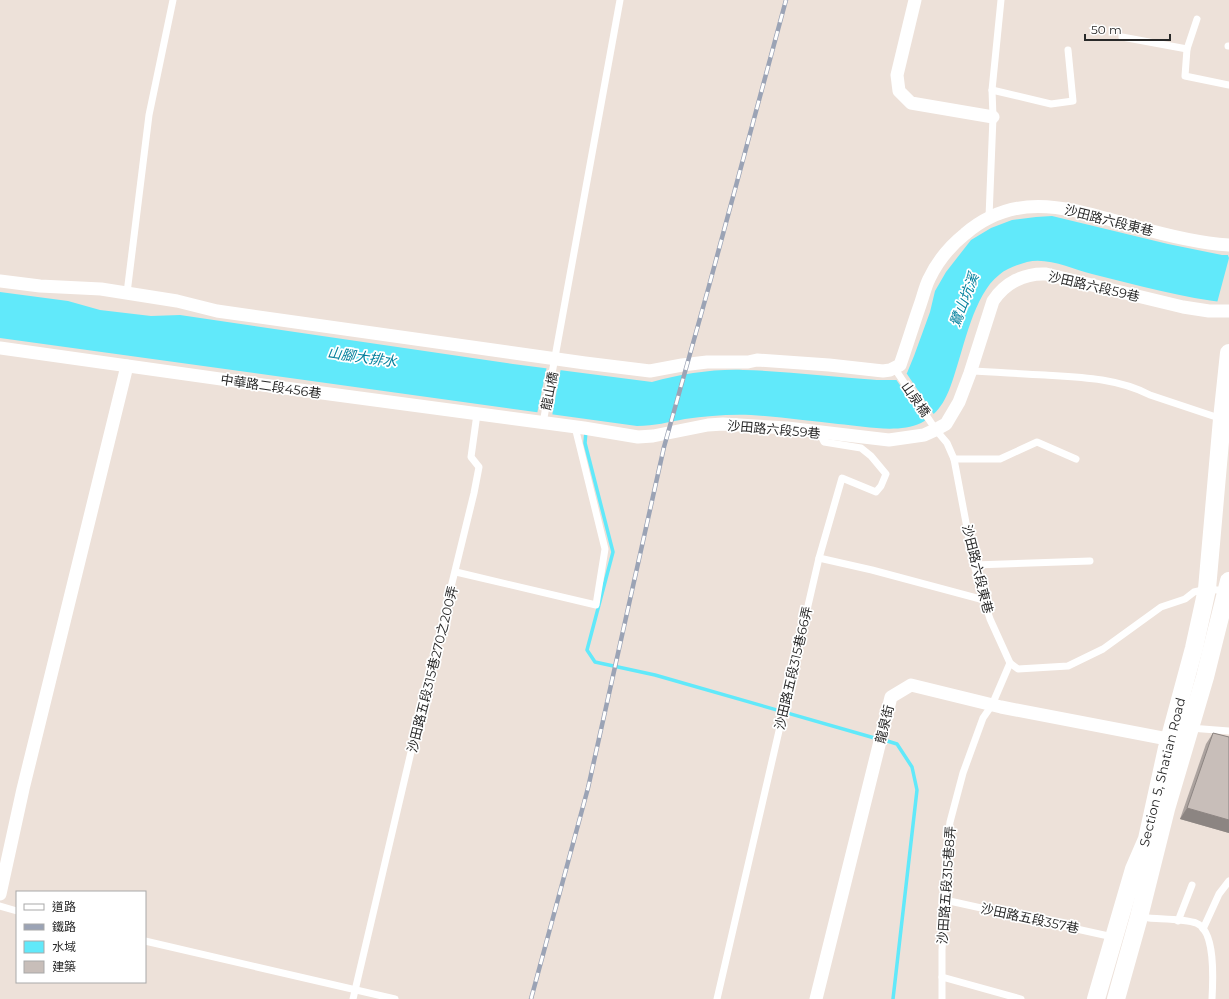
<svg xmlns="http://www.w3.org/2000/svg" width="1229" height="999" font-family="Montserrat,'Noto Sans TC',sans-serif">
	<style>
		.water { fill: #61e9fa }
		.pier { fill: #ede1d9 }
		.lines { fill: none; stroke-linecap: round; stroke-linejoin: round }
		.stream { stroke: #61e9fa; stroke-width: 3.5 }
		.lane { stroke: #fff; stroke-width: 7 }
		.street { stroke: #fff; stroke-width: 13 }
		.secondary { stroke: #fff; stroke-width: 18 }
		.rail-casing { stroke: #9ba3b5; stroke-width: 4.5 }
		.rail { stroke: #fff; stroke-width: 3; stroke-dasharray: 9; stroke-linecap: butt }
		.wall { fill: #aca39f }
		.shaded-wall { fill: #8c8582 }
		.building { fill: #c8beb9; stroke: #8c8582 }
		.labels { text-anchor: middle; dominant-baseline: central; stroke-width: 3.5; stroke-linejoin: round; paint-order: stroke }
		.street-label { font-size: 13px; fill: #292929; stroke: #fff }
		.water-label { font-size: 14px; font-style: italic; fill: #02809d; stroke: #fff }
	</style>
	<rect width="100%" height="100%" fill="#ede1d9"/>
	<path class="water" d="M 1052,216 L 1168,244 L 1222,255 L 1229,255 L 1229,303 C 1183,298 1137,285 1092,274 C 1072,269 1048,257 1027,262 C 1017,265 1007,268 999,275 C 974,294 964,347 954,376 C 948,395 941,413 921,423 C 897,434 864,426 838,424 C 810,421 780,417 751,415 C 729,414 707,416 685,419 C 668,422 655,426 637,426 L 0,338 L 0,292 L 68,301 L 100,310 L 151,316 L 180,315 L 513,364 L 652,382 C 681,374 713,369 743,370 C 788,371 833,377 877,380 L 896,380 L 907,373 L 914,356 L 930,312 L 935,291 L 946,272 L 971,240 L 991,228 L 1012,220 L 1036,217 Z"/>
	<g class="pier">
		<polygon points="1227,253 1229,253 1229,305 1217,303 1229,258"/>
		<polygon points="547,366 561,368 552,416 537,414"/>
		<polygon points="905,371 935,416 926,422 895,378"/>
	</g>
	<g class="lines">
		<g class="stream">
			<polyline points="586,431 585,443 613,552 587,650 595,662 655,675 878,739"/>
			<polyline points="884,740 897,744 912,767 917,790 893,999"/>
		</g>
		<g class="lane">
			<polyline points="1197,19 1187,49 1185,76 1229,85"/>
			<polyline points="1122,37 1187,49"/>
			<polyline points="1228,46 1229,46"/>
			<polyline points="992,90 1051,104 1073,101 1068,50"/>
			<polyline points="989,217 993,117 992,90 1001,0"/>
			<polyline points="127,293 149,115 173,0"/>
			<polyline points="895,369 936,430 947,443 954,459 974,565 984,600 990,619 1010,663 1018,669 1068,666 1103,649 1161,607 1185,599 1194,592 1207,589 1227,591"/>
			<path d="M 971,371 C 996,372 1020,374 1045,375 C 1079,377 1118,378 1150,395 L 1222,419"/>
			<polyline points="543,423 620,0"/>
			<polyline points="954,459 1000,459 1037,442 1076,459"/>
			<polyline points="819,558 872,570 984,600"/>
			<polyline points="974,565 1090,561"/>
			<polyline points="456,572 596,605 605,549 575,427"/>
			<polyline points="1190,728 1229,731"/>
			<polyline points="945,900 1113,937"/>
			<polyline points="0,906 17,911"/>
			<path d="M 1149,918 C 1161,919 1187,919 1196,923 C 1216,930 1213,981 1212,999"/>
			<polyline points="1178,921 1192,885"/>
			<polyline points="1203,929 1219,894 1229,881"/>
			<polyline points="145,941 395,999"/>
			<polyline points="942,977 1021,999"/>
			<polyline points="353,999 419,718 474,493 479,467 471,457 477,414"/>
			<polyline points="717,999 819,558 842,478 876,492 881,486 886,474 871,456 861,448 824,442 819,432"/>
			<polyline points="942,999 942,950 945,900 946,853 950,822 963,773 983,718 992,705 1010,663"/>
		</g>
		<g class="street">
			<polyline points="915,0 897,75 899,91 911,103 993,117"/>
			<path d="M 0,281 L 40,286 L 101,289 L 177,301 L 217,311 L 585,363 L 642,370 L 650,371 L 682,365 L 707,362 L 748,362 L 757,360 L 829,365 L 883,371 L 890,370 L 900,365 C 907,345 913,325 920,305 C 923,297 925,287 929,279 C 937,262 950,246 965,234 C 1019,188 1073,210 1134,226 C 1165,235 1197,243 1229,245"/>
			<path d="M 0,348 L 270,386 L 584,428 L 638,437 L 653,436 L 708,425 L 723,424 L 787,428 L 889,440 L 924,435 L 935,430 L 946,424 L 959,402 L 970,373 L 993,301 C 1005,283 1024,273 1046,274 L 1183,307 L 1209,311 L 1229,311"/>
			<polyline points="0,894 23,789 127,366"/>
			<polyline points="816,999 891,697 911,685 1001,707 1178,741"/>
		</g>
		<g class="secondary">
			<polyline points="1096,999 1134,869 1147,839 1167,748 1194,648 1207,589 1222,419 1229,353"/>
			<polyline points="1116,999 1139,917 1166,809 1205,677 1229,581"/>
		</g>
		<g class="rail-casing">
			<polyline id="rail" points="531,999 588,788 664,447 709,286 786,0"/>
		</g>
		<use href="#rail" class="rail"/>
	</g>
	<polygon class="wall" points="1213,733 1229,737 1229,833 1180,819 1206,744"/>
	<polygon class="shaded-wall" points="1187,808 1229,820 1229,833 1180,819"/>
	<polygon class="building" points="1213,733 1229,737 1229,820 1187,808"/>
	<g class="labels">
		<g class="street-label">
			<text transform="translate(1109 220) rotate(14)">沙田路六段東巷</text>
			<text transform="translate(1094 286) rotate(13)">沙田路六段59巷</text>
			<text transform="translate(271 386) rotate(8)">中華路二段456巷</text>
			<text transform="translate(549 391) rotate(-79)">龍山橋</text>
			<text transform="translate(916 399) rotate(55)">山泉橋</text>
			<text transform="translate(774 429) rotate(5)">沙田路六段59巷</text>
			<text transform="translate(978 569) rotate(76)">沙田路六段東巷</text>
			<text transform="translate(793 668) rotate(-77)">沙田路五段315巷66弄</text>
			<text transform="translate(432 669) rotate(-76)">沙田路五段315巷270之200弄</text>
			<text transform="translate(884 724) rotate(-76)">龍泉街</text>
			<text transform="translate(1162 772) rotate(-76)">Section 5, Shatian Road</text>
			<text transform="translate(946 885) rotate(-86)">沙田路五段315巷8弄</text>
			<text transform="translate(1030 918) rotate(12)">沙田路五段357巷</text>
		</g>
		<g class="water-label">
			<text transform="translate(964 300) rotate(-69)">鷺山坑溪</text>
			<text transform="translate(362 357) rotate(8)">山腳大排水</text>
		</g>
	</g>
	<rect x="16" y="891" width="130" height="92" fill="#ffffff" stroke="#a9a9a9"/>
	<rect x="24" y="904" width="20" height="6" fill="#ffffff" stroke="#a9a9a9"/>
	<text x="52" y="911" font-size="12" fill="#292929">道路</text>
	<rect x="24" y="924" width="20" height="6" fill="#9ba3b5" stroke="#a9a9a9"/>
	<text x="52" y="931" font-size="12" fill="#292929">鐵路</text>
	<rect x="24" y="941" width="20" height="12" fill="#61e9fa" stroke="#a9a9a9"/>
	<text x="52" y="951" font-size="12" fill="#292929">水域</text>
	<rect x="24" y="961" width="20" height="12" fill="#c8beb9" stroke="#a9a9a9"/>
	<text x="52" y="971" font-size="12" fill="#292929">建築</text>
	<path d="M1085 34v6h85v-6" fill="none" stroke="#292929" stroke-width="2"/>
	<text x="1091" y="34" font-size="12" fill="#292929" stroke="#ffffff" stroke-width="3" paint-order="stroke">50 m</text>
</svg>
